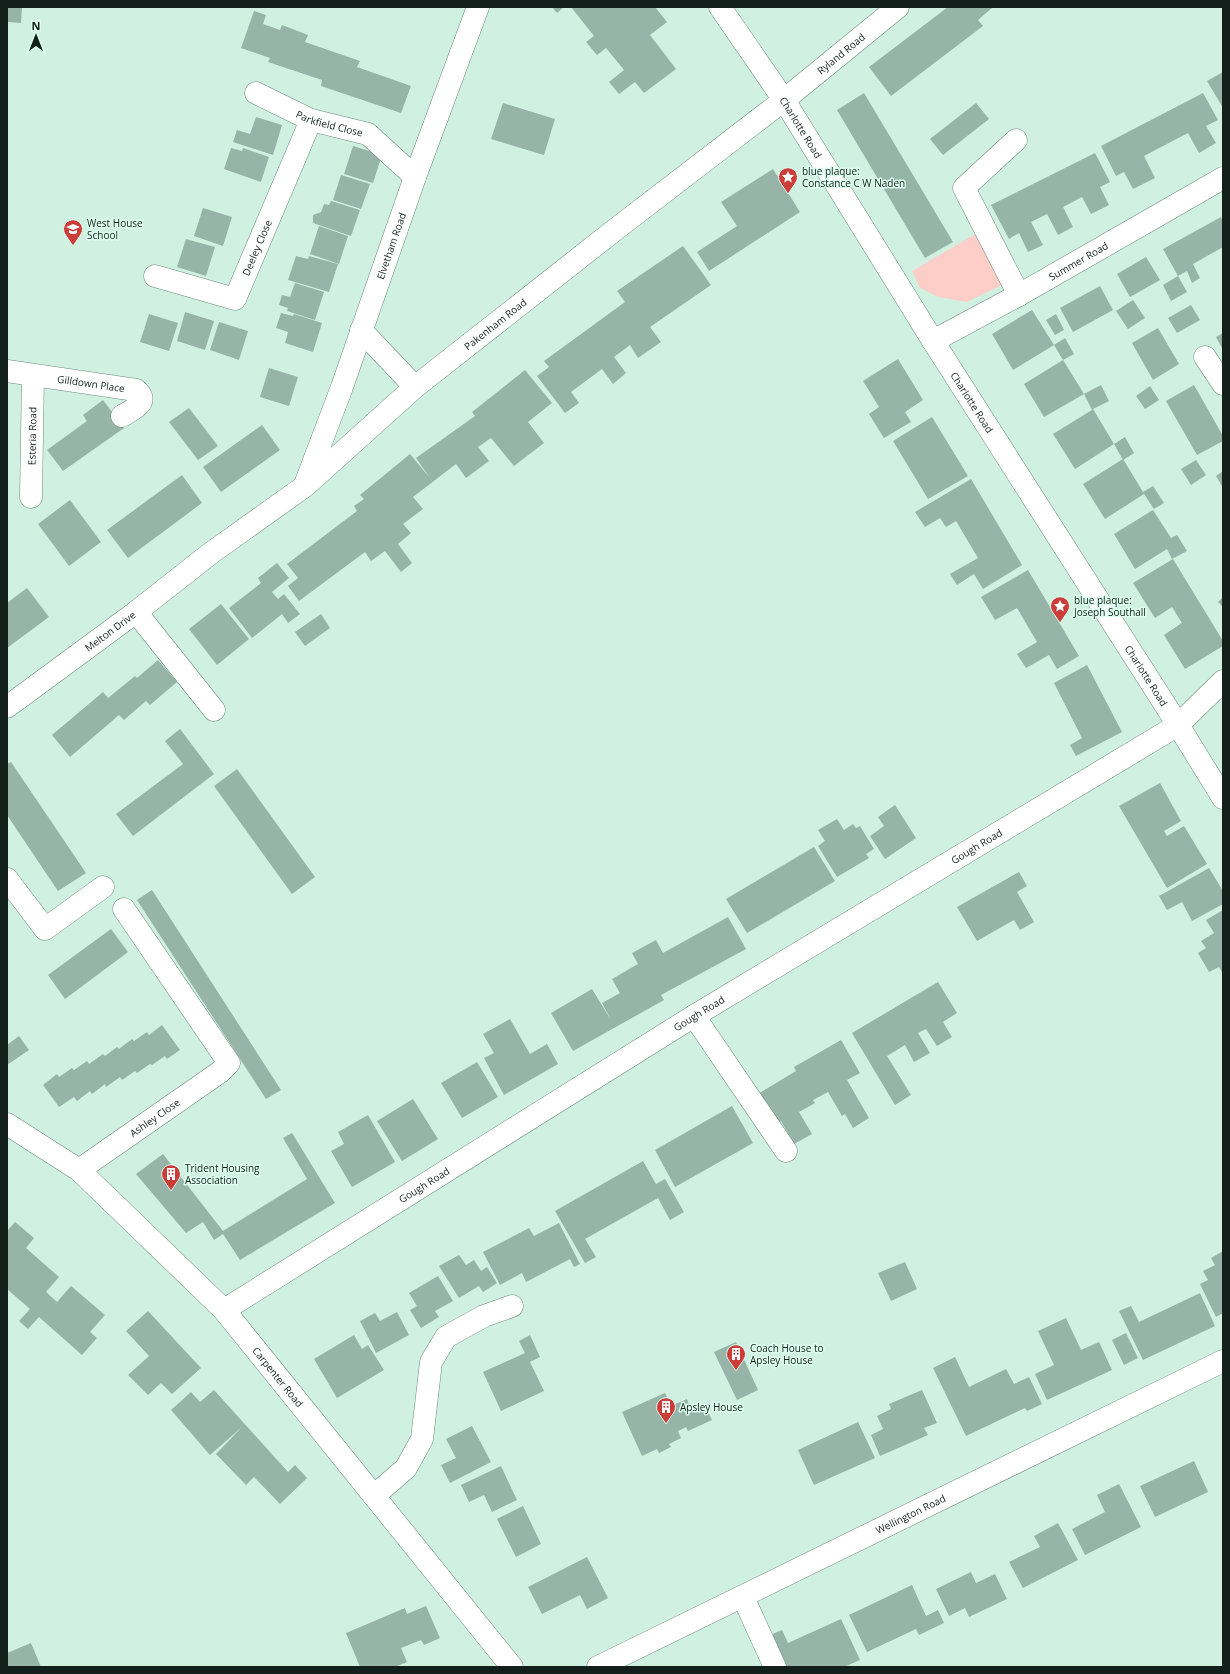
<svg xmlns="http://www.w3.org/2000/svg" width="1230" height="1674" font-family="'Open Sans',sans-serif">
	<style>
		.green { fill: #fdcdc7 }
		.building { fill: #96b4a7 }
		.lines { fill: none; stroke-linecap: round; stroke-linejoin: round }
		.minor-casing { stroke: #6d8a7d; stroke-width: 23 }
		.minor { stroke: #fff; stroke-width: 22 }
		.labels { text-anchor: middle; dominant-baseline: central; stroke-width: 3; stroke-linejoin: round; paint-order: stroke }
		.street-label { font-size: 10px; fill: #131f1a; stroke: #ddfeef }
		.poi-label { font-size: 10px; fill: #131f1a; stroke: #ddfeef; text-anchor: start }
	</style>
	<rect width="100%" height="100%" fill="#d0f1e2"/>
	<polygon class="green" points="979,232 1006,283 967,302 938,297 920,288 912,271"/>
	<g class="building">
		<polygon points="7,7 22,7 21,23 7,22"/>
		<polygon points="552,7 564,7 557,13"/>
		<polygon points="571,7 655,7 667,22 650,35 676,69 644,93 635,82 619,94 609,82 624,70 606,48 597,55 586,42 594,36"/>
		<polygon points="948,7 993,7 978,20 983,26 891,96 869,67"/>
		<polygon points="254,11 266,15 263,24 280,30 282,25 308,35 305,42 360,61 357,67 411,86 401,113 321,86 322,80 268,62 270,58 241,48"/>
		<polygon points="1223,72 1223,108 1207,81"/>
		<polygon points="864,93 953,242 925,258 837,110"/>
		<polygon points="1203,93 1218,120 1206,126 1216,143 1199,153 1188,133 1144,156 1155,178 1133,189 1124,172 1116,176 1101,146"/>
		<polygon points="503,103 555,119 544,155 491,139"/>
		<polygon points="976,103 989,119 943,155 930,139"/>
		<polygon points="256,117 282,125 273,155 233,142 237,130 250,134"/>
		<polygon points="353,146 382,155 373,183 344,174"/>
		<polygon points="231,148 242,151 243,148 269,157 261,182 224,169"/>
		<polygon points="1095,153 1110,182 1100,187 1109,205 1091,214 1082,197 1063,207 1073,227 1058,235 1047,214 1031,222 1043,245 1028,252 1019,233 1009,239 991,205"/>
		<polygon points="773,169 800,212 709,271 697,252 737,226 721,202"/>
		<polygon points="341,175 370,184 361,209 333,200"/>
		<polygon points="331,201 360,210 351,236 313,223 313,215 321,212 324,204 329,205"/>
		<polygon points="203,208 232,217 223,246 194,236"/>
		<polygon points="1221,217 1223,222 1223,247 1193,264 1200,278 1192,283 1187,271 1178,276 1187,292 1171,301 1163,285 1178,276 1163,249"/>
		<polygon points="319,226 348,236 339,264 310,254"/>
		<polygon points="186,239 215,247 206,276 177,267"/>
		<polygon points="683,246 711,285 650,327 661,342 638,358 630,345 614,357 626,373 613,384 602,369 571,392 579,403 565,413 537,376 549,367 544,361 625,302 617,291"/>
		<polygon points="296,256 308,259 309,256 338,264 329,292 288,280"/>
		<polygon points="1146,257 1160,280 1130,297 1117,274"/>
		<polygon points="295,283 324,292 315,320 287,311 288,308 279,305 282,295 290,297"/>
		<polygon points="1100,286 1113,310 1073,332 1060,308"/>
		<polygon points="1133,300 1145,318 1128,329 1116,311"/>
		<polygon points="1191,305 1200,320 1177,333 1168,318"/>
		<polygon points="1032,310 1054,345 1013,370 992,334"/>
		<polygon points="185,312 214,321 205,350 177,341"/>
		<polygon points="281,313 293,316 294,314 322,323 313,352 285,343 288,332 276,328"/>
		<polygon points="149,314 178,323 169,351 140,342"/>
		<polygon points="1056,314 1064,330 1055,335 1046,320"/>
		<polygon points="219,322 248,331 239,360 210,350"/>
		<polygon points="1158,328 1179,364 1153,380 1132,343"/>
		<polygon points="1223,333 1223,350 1216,337"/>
		<polygon points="1065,338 1074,354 1063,360 1054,345"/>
		<polygon points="898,359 923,400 905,412 911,422 884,438 869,414 879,407 863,381"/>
		<polygon points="1063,360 1084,394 1044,417 1024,384"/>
		<polygon points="269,368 298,377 289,406 260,397"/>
		<polygon points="525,370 552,403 528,422 544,443 514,466 491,438 478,447 489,461 466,478 456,464 413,497 423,509 403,524 411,533 398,544 412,563 401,572 385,551 371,561 365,552 299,601 288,586 298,578 287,564 357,511 354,506 364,499 360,495 410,454 430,478 416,458 475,416 472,412"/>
		<polygon points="1101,385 1109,401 1093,409 1114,444 1125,437 1134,453 1123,460 1114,444 1075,469 1053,434 1092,410 1084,394"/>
		<polygon points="1194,385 1223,436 1223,441 1197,455 1166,401"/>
		<polygon points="1150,386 1159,400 1145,409 1136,396"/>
		<polygon points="103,400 124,428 63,471 47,450 87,421 83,415"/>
		<polygon points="189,408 218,446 198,460 169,422"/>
		<polygon points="932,417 968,476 928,499 893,441"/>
		<polygon points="262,425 280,450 221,492 203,467"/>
		<polygon points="1123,459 1143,492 1153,486 1164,503 1154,509 1144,494 1105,519 1083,484"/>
		<polygon points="1196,460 1206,475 1191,485 1181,469"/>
		<polygon points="1223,471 1223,488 1216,476"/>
		<polygon points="182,475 202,503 128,558 107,530"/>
		<polygon points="971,479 1022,565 983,589 974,574 957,585 950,574 978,558 956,521 946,527 940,518 925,527 915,512"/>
		<polygon points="70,500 101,542 69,566 38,524"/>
		<polygon points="1153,510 1171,538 1177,535 1187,551 1172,559 1167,549 1135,569 1114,534"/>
		<polygon points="1173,559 1223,641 1223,646 1185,669 1164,635 1189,618 1182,623 1172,607 1155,618 1133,583"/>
		<polygon points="277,563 289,578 272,592 278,599 284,594 300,614 288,623 282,614 252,638 229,608 261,583 258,578"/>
		<polygon points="1028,570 1079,656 1057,669 1049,655 1026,668 1017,654 1037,642 1017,608 995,620 981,597"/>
		<polygon points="27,588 49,617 7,648 7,603"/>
		<polygon points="1223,597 1223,607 1218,602"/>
		<polygon points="221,604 249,639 217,665 189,629"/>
		<polygon points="321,614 330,628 305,646 295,632"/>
		<polygon points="158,660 177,682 150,705 146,701 124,720 119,715 70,757 52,735 103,692 108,698 135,676 137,678"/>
		<polygon points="1087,665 1122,732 1076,756 1070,745 1082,738 1054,683"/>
		<polygon points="180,729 214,774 133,836 116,814 183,764 165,741"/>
		<polygon points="11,762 86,873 58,891 7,815 7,764"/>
		<polygon points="237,769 315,877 292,894 214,786"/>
		<polygon points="1160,783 1181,821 1164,831 1167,836 1184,826 1207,864 1167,888 1119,806"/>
		<polygon points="895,805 916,838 885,859 870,836 884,826 878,817"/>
		<polygon points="837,819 844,830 853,824 856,828 860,826 874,849 866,854 869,858 837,877 818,846 825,841 818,830"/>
		<polygon points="814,847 835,881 747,933 726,899"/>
		<polygon points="1209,868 1223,891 1223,904 1192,921 1182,902 1167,910 1159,896"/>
		<polygon points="1019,872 1027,886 1017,892 1034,922 1020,930 1014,920 977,941 957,907"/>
		<polygon points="152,890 281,1090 266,1099 137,900"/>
		<polygon points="1223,910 1223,974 1219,967 1209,972 1198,953 1206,948 1201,941 1214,933 1206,920"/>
		<polygon points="728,917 746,949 661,995 664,1000 573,1051 551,1013 592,989 611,1020 602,1003 620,993 612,979 638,964 632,953 656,940 663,953"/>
		<polygon points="111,929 128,952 65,999 48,975"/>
		<polygon points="938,982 957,1013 943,1022 952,1037 937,1046 926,1029 918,1033 930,1053 914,1062 905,1045 887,1056 911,1095 895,1105 852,1033"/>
		<polygon points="510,1019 530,1054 547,1044 558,1064 504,1095 484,1058 494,1053 483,1034"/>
		<polygon points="162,1025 180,1050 167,1059 165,1056 152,1065 150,1064 137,1073 135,1071 122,1080 120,1077 106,1087 105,1084 92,1094 90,1091 77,1101 74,1097 59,1107 43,1085 57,1074 59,1077 72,1068 74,1070 87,1061 89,1064 103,1054 105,1056 117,1047 119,1049 132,1039 134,1041 147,1032 149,1035"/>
		<polygon points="19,1036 29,1050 7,1065 7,1045"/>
		<polygon points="841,1040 860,1073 847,1080 869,1118 853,1128 845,1114 842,1116 828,1092 813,1100 815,1103 799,1112 812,1134 794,1144 781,1121 771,1127 753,1097 796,1071 794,1067"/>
		<polygon points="477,1062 498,1097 462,1118 441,1083"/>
		<polygon points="413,1099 438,1139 402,1161 377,1121"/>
		<polygon points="732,1106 753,1143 675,1187 655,1150"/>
		<polygon points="368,1115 395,1162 352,1187 331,1151 344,1144 338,1132"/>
		<polygon points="292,1133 335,1203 240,1260 223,1234 214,1240 203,1222 186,1233 136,1174 163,1154 223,1231 307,1179 283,1138"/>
		<polygon points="643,1161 656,1184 665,1179 684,1212 670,1220 658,1198 585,1239 596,1257 585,1263 555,1211"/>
		<polygon points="15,1222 34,1238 26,1248 59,1277 46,1292 57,1302 71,1286 105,1315 90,1332 97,1338 82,1355 39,1317 28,1329 19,1321 30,1309 7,1289 7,1231"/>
		<polygon points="559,1223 580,1264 574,1267 570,1259 526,1282 522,1273 500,1285 483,1252 529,1228 534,1236"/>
		<polygon points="1223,1251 1223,1313 1216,1317 1200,1284 1208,1280 1203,1271 1215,1265 1211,1258"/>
		<polygon points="459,1255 466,1265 474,1260 481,1271 487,1267 497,1283 483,1292 479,1286 459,1298 439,1266"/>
		<polygon points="905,1262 917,1289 891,1301 878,1273"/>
		<polygon points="438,1276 453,1301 435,1311 439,1317 421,1328 410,1310 417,1306 409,1293"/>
		<polygon points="1200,1293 1215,1326 1143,1360 1119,1311 1131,1306 1139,1322"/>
		<polygon points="148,1311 201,1368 172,1394 161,1383 148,1395 128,1375 149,1356 126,1331"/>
		<polygon points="397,1312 409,1335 376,1353 360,1321 375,1313 380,1321"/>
		<polygon points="1066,1318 1081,1350 1099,1342 1112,1370 1047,1400 1035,1374 1054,1365 1038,1331"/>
		<polygon points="1126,1333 1138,1358 1124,1365 1112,1340"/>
		<polygon points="354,1335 362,1349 368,1345 384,1370 337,1398 314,1359"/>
		<polygon points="530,1335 540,1357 530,1362 544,1391 501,1411 483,1372 525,1353 519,1341"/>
		<polygon points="736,1342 758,1390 737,1400 714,1352"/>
		<polygon points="955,1357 969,1387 1006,1369 1014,1384 1029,1377 1042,1404 1027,1411 1025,1408 966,1436 933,1368"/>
		<polygon points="214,1390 288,1472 295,1465 307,1478 280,1504 254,1477 246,1485 216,1454 242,1427 210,1455 171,1410 191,1392 200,1402"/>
		<polygon points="922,1390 937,1423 924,1428 928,1435 880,1456 871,1435 883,1429 877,1416 891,1409 889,1404"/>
		<polygon points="665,1393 671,1406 687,1399 692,1412 705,1406 712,1420 688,1431 686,1427 678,1431 681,1438 669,1444 671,1447 659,1453 657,1449 642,1456 622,1412"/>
		<polygon points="858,1422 875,1458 814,1485 798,1450"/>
		<polygon points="472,1426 491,1462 450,1483 441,1465 456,1458 446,1439"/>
		<polygon points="1194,1461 1208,1492 1155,1517 1140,1486"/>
		<polygon points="501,1466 517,1500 492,1512 484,1495 469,1502 461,1485"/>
		<polygon points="1119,1484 1141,1527 1085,1555 1072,1529 1105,1512 1097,1495"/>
		<polygon points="523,1506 541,1544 516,1557 497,1519"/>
		<polygon points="1058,1523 1078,1560 1023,1588 1009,1562 1040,1547 1034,1536"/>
		<polygon points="587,1557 608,1598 587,1609 580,1595 542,1614 528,1587"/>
		<polygon points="971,1572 976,1583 995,1574 1007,1599 969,1617 965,1608 949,1616 936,1589"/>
		<polygon points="912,1585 926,1616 938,1610 944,1623 919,1635 916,1629 867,1652 849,1615"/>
		<polygon points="426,1606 440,1638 424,1645 421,1640 401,1648 407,1662 395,1667 360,1667 346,1633 405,1608 407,1614"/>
		<polygon points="841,1619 860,1660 844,1667 784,1667 770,1635 782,1630 788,1643"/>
		<polygon points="31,1643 41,1667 7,1667 7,1653"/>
	</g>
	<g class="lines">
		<g class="minor-casing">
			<g id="minor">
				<path id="s1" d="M 720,7 L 784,100 L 933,341 L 1178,725 L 1223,798"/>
				<path id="s2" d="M 256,93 L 311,120 L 368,134 L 415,177"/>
				<polyline points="1016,140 964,188 1019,295"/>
				<path id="s3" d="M 155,276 L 235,299 L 311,120"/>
				<polyline points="361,330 415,387"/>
				<path id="s4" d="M 933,341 L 1019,295 L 1223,178"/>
				<polyline points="1205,357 1223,384"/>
				<path id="s5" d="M 7,371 L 136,390 C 151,402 132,410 122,416"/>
				<path id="s6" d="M 306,482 L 342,387 L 415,177 L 478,7"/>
				<path id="s7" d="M 31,497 L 33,375"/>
				<polyline points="136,612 214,710"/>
				<path id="s8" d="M 7,707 L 136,612 L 211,553 L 305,486 L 415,387 L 616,229 L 784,100 L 898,7"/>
				<polyline points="7,879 45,929 103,887"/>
				<polyline points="694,1016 786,1151"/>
				<path id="s9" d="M 7,1124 L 79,1170 L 224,1310 L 512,1667"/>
				<path id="s10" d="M 79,1170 L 220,1072 L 229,1063 L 124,909"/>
				<path id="s11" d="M 224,1310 L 694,1016 L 1178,725 L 1223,681"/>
				<polyline points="374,1496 406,1468 422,1439 431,1362 446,1337 484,1316 512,1306"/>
				<polyline points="743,1597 775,1667"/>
				<path id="s12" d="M 598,1667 L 1223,1361"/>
			</g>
		</g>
		<use href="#minor" class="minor"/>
	</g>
	<defs>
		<g id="sight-pin" transform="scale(1)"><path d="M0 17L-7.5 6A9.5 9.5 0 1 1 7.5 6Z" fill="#cc3d3a" stroke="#ddfeef"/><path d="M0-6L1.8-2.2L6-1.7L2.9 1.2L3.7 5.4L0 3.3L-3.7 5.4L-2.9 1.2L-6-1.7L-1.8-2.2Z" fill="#fff"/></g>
		<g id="school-pin" transform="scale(1)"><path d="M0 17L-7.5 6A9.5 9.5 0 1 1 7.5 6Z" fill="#cc3d3a" stroke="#ddfeef"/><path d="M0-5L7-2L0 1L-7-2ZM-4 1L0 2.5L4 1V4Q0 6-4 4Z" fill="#fff"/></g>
		<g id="building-pin" transform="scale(1)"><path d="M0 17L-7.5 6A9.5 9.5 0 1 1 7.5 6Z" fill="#cc3d3a" stroke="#ddfeef"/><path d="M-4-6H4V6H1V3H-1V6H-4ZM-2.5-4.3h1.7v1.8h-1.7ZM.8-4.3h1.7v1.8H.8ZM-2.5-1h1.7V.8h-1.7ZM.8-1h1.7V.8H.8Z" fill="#fff"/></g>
	</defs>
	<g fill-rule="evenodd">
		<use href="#sight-pin" x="788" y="177"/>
		<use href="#school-pin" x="73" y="229"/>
		<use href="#sight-pin" x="1060" y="606"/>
		<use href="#building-pin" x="171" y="1174"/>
		<use href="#building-pin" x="736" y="1354"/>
		<use href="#building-pin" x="666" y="1407"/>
	</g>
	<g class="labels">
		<g class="street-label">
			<text stroke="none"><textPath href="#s8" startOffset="1060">Ryland Road</textPath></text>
			<text stroke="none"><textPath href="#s2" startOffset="80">Parkfield Close</textPath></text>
			<text stroke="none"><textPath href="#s1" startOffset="145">Charlotte Road</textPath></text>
			<text stroke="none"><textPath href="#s6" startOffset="251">Elvetham Road</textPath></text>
			<text stroke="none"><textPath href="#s3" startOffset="139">Deeley Close</textPath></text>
			<text stroke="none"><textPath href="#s4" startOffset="166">Summer Road</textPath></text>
			<text stroke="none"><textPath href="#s8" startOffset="621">Pakenham Road</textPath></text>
			<text stroke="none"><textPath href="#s5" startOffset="85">Gilldown Place</textPath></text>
			<text stroke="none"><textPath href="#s1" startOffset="469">Charlotte Road</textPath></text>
			<text stroke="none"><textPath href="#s7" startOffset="61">Esteria Road</textPath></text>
			<text stroke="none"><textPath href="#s8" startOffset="128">Melton Drive</textPath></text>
			<text stroke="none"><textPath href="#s1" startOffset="793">Charlotte Road</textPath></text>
			<text stroke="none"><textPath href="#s11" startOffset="884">Gough Road</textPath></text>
			<text stroke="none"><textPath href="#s11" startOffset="560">Gough Road</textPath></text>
			<text stroke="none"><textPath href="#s10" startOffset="92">Ashley Close</textPath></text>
			<text stroke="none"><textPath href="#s11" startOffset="236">Gough Road</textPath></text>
			<text stroke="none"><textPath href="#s9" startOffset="373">Carpenter Road</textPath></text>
			<text stroke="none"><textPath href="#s12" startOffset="348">Wellington Road</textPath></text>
		</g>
		<g class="poi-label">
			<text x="802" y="171">blue plaque:<tspan x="802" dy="12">Constance C W Naden</tspan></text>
			<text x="87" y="223">West House<tspan x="87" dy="12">School</tspan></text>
			<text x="1074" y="600">blue plaque:<tspan x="1074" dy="12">Joseph Southall</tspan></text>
			<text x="185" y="1168">Trident Housing<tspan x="185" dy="12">Association</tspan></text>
			<text x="750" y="1348">Coach House to<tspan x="750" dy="12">Apsley House</tspan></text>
			<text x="680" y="1407">Apsley House</text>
		</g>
	</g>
	<rect width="1230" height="1674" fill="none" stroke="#131f1a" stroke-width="16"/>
	<g transform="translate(36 36)" stroke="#ddfeef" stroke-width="3" paint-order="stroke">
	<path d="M0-3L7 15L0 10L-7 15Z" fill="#131f1a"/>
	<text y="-6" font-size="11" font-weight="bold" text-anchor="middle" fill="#131f1a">N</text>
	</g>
</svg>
